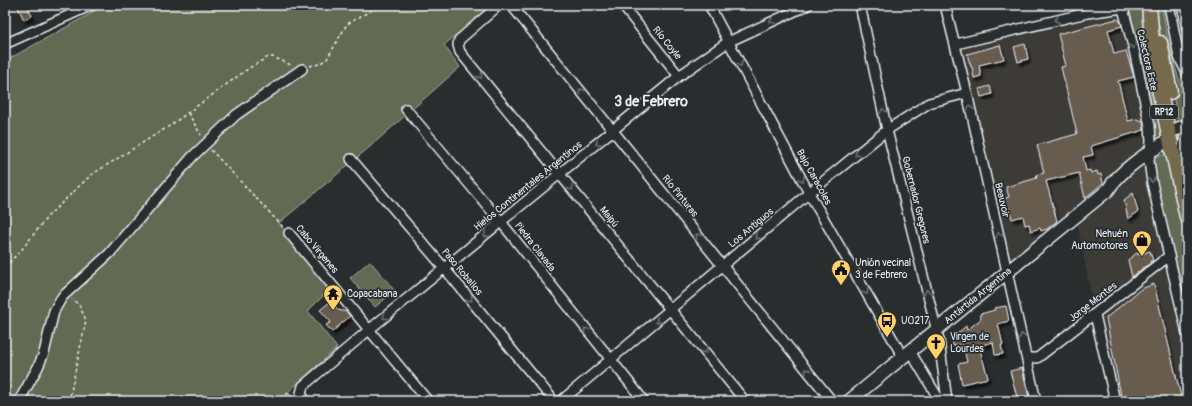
<svg xmlns="http://www.w3.org/2000/svg" width="1192" height="406" font-family="Pangolin,sans-serif">
	<style>
		.built { fill: #3d3b38 }
		.green { fill: #626b52; stroke: #a5aea5 }
		.building { fill: #685c4f; stroke: #e8f1f8; filter: url(#shadow) }
		.lines { fill: none; stroke-linecap: round; stroke-linejoin: round }
		.street-casing { stroke: #e8f1f8; stroke-width: 12 }
		.secondary-casing { stroke: #e8f1f8; stroke-width: 15 }
		.primary-casing { stroke: #e8f1f8; stroke-width: 17 }
		.path { stroke: #e8f1f8; stroke-width: 1.5; stroke-dasharray: 3 3; stroke-linecap: butt }
		.street { stroke: #2a2d2e; stroke-width: 9 }
		.secondary { stroke: #2a2d2e; stroke-width: 12 }
		.primary { stroke: #746b4b; stroke-width: 14 }
		.oneway { stroke: #6c7275 }
		.labels { text-anchor: middle; dominant-baseline: central; stroke-width: 3.5; stroke-linejoin: round; paint-order: stroke }
		.shield { fill: #2a2d2e; stroke: #afb6bb; stroke-width: 1 }
		.shield-label { font-size: 9px; font-weight: bold; fill: #e8f1f8 }
		.street-label { font-size: 10px; fill: #e8f1f8; stroke: #2a2d2e }
		.poi-label { font-size: 10px; fill: #e8f1f8; stroke: #2a2d2e; text-anchor: start }
		.district-label { font-size: 14px; font-weight: bold; fill: #e8f1f8; stroke: #2a2d2e }
	</style>
	<defs>
		<filter id="shadow"><feDropShadow dx="2.5" dy="4" stdDeviation="1" flood-color="#0009"/></filter>
	</defs>
	<rect width="100%" height="100%" fill="#2a2d2e"/>
	<filter id="ink" filterUnits="userSpaceOnUse"><feTurbulence type="fractalNoise" baseFrequency=".025" numOctaves="2"/><feDisplacementMap in="SourceGraphic" scale="8" xChannelSelector="R" yChannelSelector="G"/><feConvolveMatrix kernelMatrix="1 2 1 2 8 2 1 2 1" color-interpolation-filters="sRGB"/></filter>
	<g filter="url(#ink)">
		<polygon class="built" points="1122,5 1187,5 1187,401 1115,401 1095,315 1076,216 1007,273 956,44"/>
		<g class="green">
			<polygon points="106,5 493,5 444,45 460,67 372,145 279,223 330,289 308,311 337,348 288,392 296,401 5,401 5,61"/>
			<path d="M 1128,5 L 1144,5 L 1166,138 L 1155,145 C 1154,98 1141,51 1128,5 Z"/>
			<polygon points="1155,5 1162,5 1167,35 1175,67 1182,88 1187,94 1187,116 1183,124 1179,125"/>
			<path d="M 1164,154 L 1169,154 L 1187,229 L 1187,318 L 1153,167 C 1153,160 1158,157 1164,154 Z"/>
			<polygon points="370,261 395,291 375,307 350,278"/>
		</g>
		<g class="building">
			<polygon points="17,5 27,5 32,16 24,20"/>
			<polygon points="1117,19 1120,21 1122,26 1108,30 1114,54 1126,51 1134,77 1118,81 1128,121 1137,119 1143,121 1144,130 1091,146 1093,155 1083,157 1086,171 1090,170 1091,173 1097,171 1098,175 1101,174 1103,183 1085,198 1079,173 1046,181 1057,221 1047,229 1041,231 1040,228 1031,231 1029,224 1025,225 1023,216 1012,219 1009,208 1006,209 1003,199 1009,197 1006,187 1037,178 1036,175 1044,173 1037,145 1077,134 1061,67 1066,66 1058,34"/>
			<polygon points="1025,44 1028,59 1018,62 1014,47"/>
			<polygon points="1000,45 1004,59 979,65 981,76 974,78 972,67 971,67 967,54"/>
			<polygon points="990,86 992,94 981,97 979,89"/>
			<polygon points="1133,193 1138,212 1128,219 1124,200"/>
			<polygon points="1150,251 1153,261 1150,261 1151,263 1145,267 1142,268 1142,269 1132,277 1128,260 1138,252 1138,255"/>
			<polygon points="1154,284 1182,401 1122,401 1106,318 1141,289"/>
			<polygon points="331,301 338,310 347,312 350,316 332,332 326,325 331,322 320,310"/>
			<polygon points="1006,306 1009,321 998,324 1003,345 1001,345 1003,354 995,355 993,342 979,346 988,378 962,384 958,364 967,362 963,344 953,346 952,338 966,326 967,330 981,319 980,314 995,310 994,308"/>
			<polygon points="1022,368 1030,401 1018,401 1010,371"/>
		</g>
		<g class="lines">
			<g class="street-casing">
				<g id="street">
					<polyline points="499,5 459,40 458,45 460,52 745,401"/>
					<polyline points="511,5 832,401"/>
					<polyline points="622,5 679,76"/>
					<polyline points="709,5 809,193 903,357"/>
					<polyline points="860,5 887,130 939,340 947,401"/>
					<polyline points="945,5 967,93 1036,401"/>
					<polyline points="1122,5 1134,50 1150,126 1151,141 1149,161 1152,183 1187,333"/>
					<polyline points="1169,5 1179,57 1187,73"/>
					<polyline points="1182,5 1187,29"/>
					<polyline points="5,44 92,5"/>
					<polyline points="956,44 1087,13 1123,8"/>
					<polyline points="406,109 501,222 644,401"/>
					<polyline points="351,159 445,269 554,401"/>
					<polyline points="289,233 428,401"/>
					<polyline points="1095,315 1115,401"/>
					<polyline points="910,351 940,401"/>
					<polyline points="1027,358 1037,358 1040,356 1169,256"/>
					<polyline points="19,401 38,367 44,353 54,311 62,297 109,254 192,157 236,115 302,69"/>
					<polyline points="305,401 301,393 303,386 370,329 679,76 728,42 808,5"/>
					<polyline points="561,401 809,193 887,130 929,103 967,93"/>
				</g>
			</g>
			<g class="secondary-casing">
				<g id="secondary">
					<polyline points="1177,129 1187,125"/>
					<polyline points="1184,165 1184,150 1187,134"/>
					<path d="M 849,401 L 1108,190 C 1119,171 1146,154 1165,142 L 1168,139 L 1168,131"/>
				</g>
			</g>
			<g class="primary-casing">
				<g id="primary">
					<polyline points="1149,5 1154,66 1187,217"/>
					<polyline points="1160,43 1170,92"/>
				</g>
			</g>
			<g class="path">
				<polyline points="310,66 319,64 327,59 347,24 381,5"/>
				<polyline points="188,113 201,135"/>
				<polyline points="211,150 284,228"/>
				<polyline points="5,267 23,248 48,216 91,175 171,125 249,68 268,57 273,57 291,65"/>
				<polyline points="69,401 86,320 79,305 72,299"/>
				<polyline points="276,401 286,394 292,394"/>
			</g>
			<use href="#street" class="street"/>
			<use href="#secondary" class="secondary"/>
			<use href="#primary" class="primary"/>
		</g>
		<defs><path id="oneway-chevron" d="M-2-3.5L2.5 0L-2 3.5" fill="none" stroke-width="1.6" stroke-linecap="round" stroke-linejoin="round"/></defs>
		<g class="oneway">
			<use href="#oneway-chevron" transform="translate(1057 20) rotate(167)"/>
			<use href="#oneway-chevron" transform="translate(772 21) rotate(155)"/>
			<use href="#oneway-chevron" transform="translate(1133 46) rotate(76)"/>
			<use href="#oneway-chevron" transform="translate(740 64) rotate(62)"/>
			<use href="#oneway-chevron" transform="translate(480 76) rotate(51)"/>
			<use href="#oneway-chevron" transform="translate(581 91) rotate(-129)"/>
			<use href="#oneway-chevron" transform="translate(970 108) rotate(-103)"/>
			<use href="#oneway-chevron" transform="translate(883 111) rotate(-102)"/>
			<use href="#oneway-chevron" transform="translate(598 143) rotate(140)"/>
			<use href="#oneway-chevron" transform="translate(857 154) rotate(141)"/>
			<use href="#oneway-chevron" transform="translate(802 179) rotate(62)"/>
			<use href="#oneway-chevron" transform="translate(1152 180) rotate(81)"/>
			<use href="#oneway-chevron" transform="translate(571 188) rotate(51)"/>
			<use href="#oneway-chevron" transform="translate(486 235) rotate(140)"/>
			<use href="#oneway-chevron" transform="translate(999 235) rotate(-103)"/>
			<use href="#oneway-chevron" transform="translate(698 236) rotate(-129)"/>
			<use href="#oneway-chevron" transform="translate(757 237) rotate(140)"/>
			<use href="#oneway-chevron" transform="translate(866 292) rotate(60)"/>
			<use href="#oneway-chevron" transform="translate(927 292) rotate(-104)"/>
			<use href="#oneway-chevron" transform="translate(470 299) rotate(51)"/>
			<use href="#oneway-chevron" transform="translate(385 317) rotate(141)"/>
			<use href="#oneway-chevron" transform="translate(658 321) rotate(140)"/>
			<use href="#oneway-chevron" transform="translate(586 330) rotate(-128)"/>
			<use href="#oneway-chevron" transform="translate(1022 336) rotate(-102)"/>
			<use href="#oneway-chevron" transform="translate(705 351) rotate(51)"/>
			<use href="#oneway-chevron" transform="translate(807 371) rotate(-129)"/>
		</g>
	</g>
	<defs>
		<g id="shop-pin" transform="scale(1)"><path d="M0 17L-7.5 6A9.5 9.5 0 1 1 7.5 6Z" fill="#ffd166" stroke="#2a2d2e"/><path d="M-5-2.5h2.3a2.7 3.5 0 0 1 5.4 0H5L5.5 6h-11ZM-1.5-2.5h3a1.5 2.3 0 0 0-3 0Z" fill="#111"/></g>
		<g id="civic-pin" transform="scale(1)"><path d="M0 17L-7.5 6A9.5 9.5 0 1 1 7.5 6Z" fill="#ffd166" stroke="#2a2d2e"/><path d="M-.6-6.5H3V-4.5H.6V-3L4-1V1h2V6H-6V1h2V-1L-.6-3ZM-1.2 2.5V6h2.4V2.5Z" fill="#111"/></g>
		<g id="temple-pin" transform="scale(1)"><path d="M0 17L-7.5 6A9.5 9.5 0 1 1 7.5 6Z" fill="#ffd166" stroke="#2a2d2e"/><path d="M0-6L5-2H3V0L6.5 2.5H4V6H1.5V3h-3V6H-4V2.5H-6.5L-3 0V-2H-5Z" fill="#111"/></g>
		<g id="bus-pin" transform="scale(1)"><path d="M0 17L-7.5 6A9.5 9.5 0 1 1 7.5 6Z" fill="#ffd166" stroke="#2a2d2e"/><path d="M-5-6H5V4H4V6H2V4H-2V6H-4V4H-5ZM-3.5-4V0h7V-4ZM-3.5 1.2v1.5H-2V1.2ZM2 1.2v1.5H3.5V1.2Z" fill="#111"/></g>
		<g id="church-pin" transform="scale(1)"><path d="M0 17L-7.5 6A9.5 9.5 0 1 1 7.5 6Z" fill="#ffd166" stroke="#2a2d2e"/><path d="M-1.2-6h2.4v3.5h3.3v2.4h-3.3V6h-2.4V-.1h-3.3v-2.4h3.3Z" fill="#111"/></g>
	</defs>
	<g fill-rule="evenodd">
		<use href="#shop-pin" x="1142" y="240"/>
		<use href="#civic-pin" x="841" y="269"/>
		<use href="#temple-pin" x="333" y="294"/>
		<use href="#bus-pin" x="887" y="321"/>
		<use href="#church-pin" x="936" y="343"/>
	</g>
	<g class="labels">
		<rect class="shield" x="1150" y="105" width="28" height="14" rx="3"/>
		<g class="shield-label">
			<text x="1164" y="112">RP12</text>
		</g>
		<g class="street-label">
			<text transform="translate(667 43) rotate(51)">Río Coyle</text>
			<text transform="translate(1147 60) rotate(77)">Colectora Este</text>
			<text transform="translate(814 177) rotate(61)">Bajo Caracoles</text>
			<text transform="translate(528 186) rotate(-39)">Hielos Continentales Argentinos</text>
			<text transform="translate(680 196) rotate(51)">Río Pinturas</text>
			<text transform="translate(916 200) rotate(76)">Gobernador Gregores</text>
			<text transform="translate(1002 200) rotate(77)">Beauvoir</text>
			<text transform="translate(609 217) rotate(51)">Maipú</text>
			<text transform="translate(751 228) rotate(-40)">Los Antiguos</text>
			<text transform="translate(535 247) rotate(52)">Piedra Clavada</text>
			<text transform="translate(317 249) rotate(50)">Cabo Virgenes</text>
			<text transform="translate(462 272) rotate(50)">Paso Roballos</text>
			<text transform="translate(978 296) rotate(-39)">Antártida Argentina</text>
			<text transform="translate(1093 302) rotate(-38)">Jorge Montes</text>
		</g>
		<g class="poi-label">
			<text x="1128" y="234" text-anchor="end">Nehuén<tspan x="1128" dy="12">Automotores</tspan></text>
			<text x="855" y="263">Unión vecinal<tspan x="855" dy="12">3 de Febrero</tspan></text>
			<text x="347" y="294">Copacabana</text>
			<text x="901" y="321">U0217</text>
			<text x="950" y="337">Virgen de<tspan x="950" dy="12">Lourdes</tspan></text>
		</g>
		<g class="district-label">
			<text x="651" y="101">3 de Febrero</text>
		</g>
	</g>
	<rect width="1192" height="406" fill="none" stroke="#2a2d2e" stroke-width="20"/>
	<rect x="10" y="10" width="1172" height="386" fill="none" stroke="#e8f1f8" stroke-width="1.5" filter="url(#ink)"/>
</svg>
